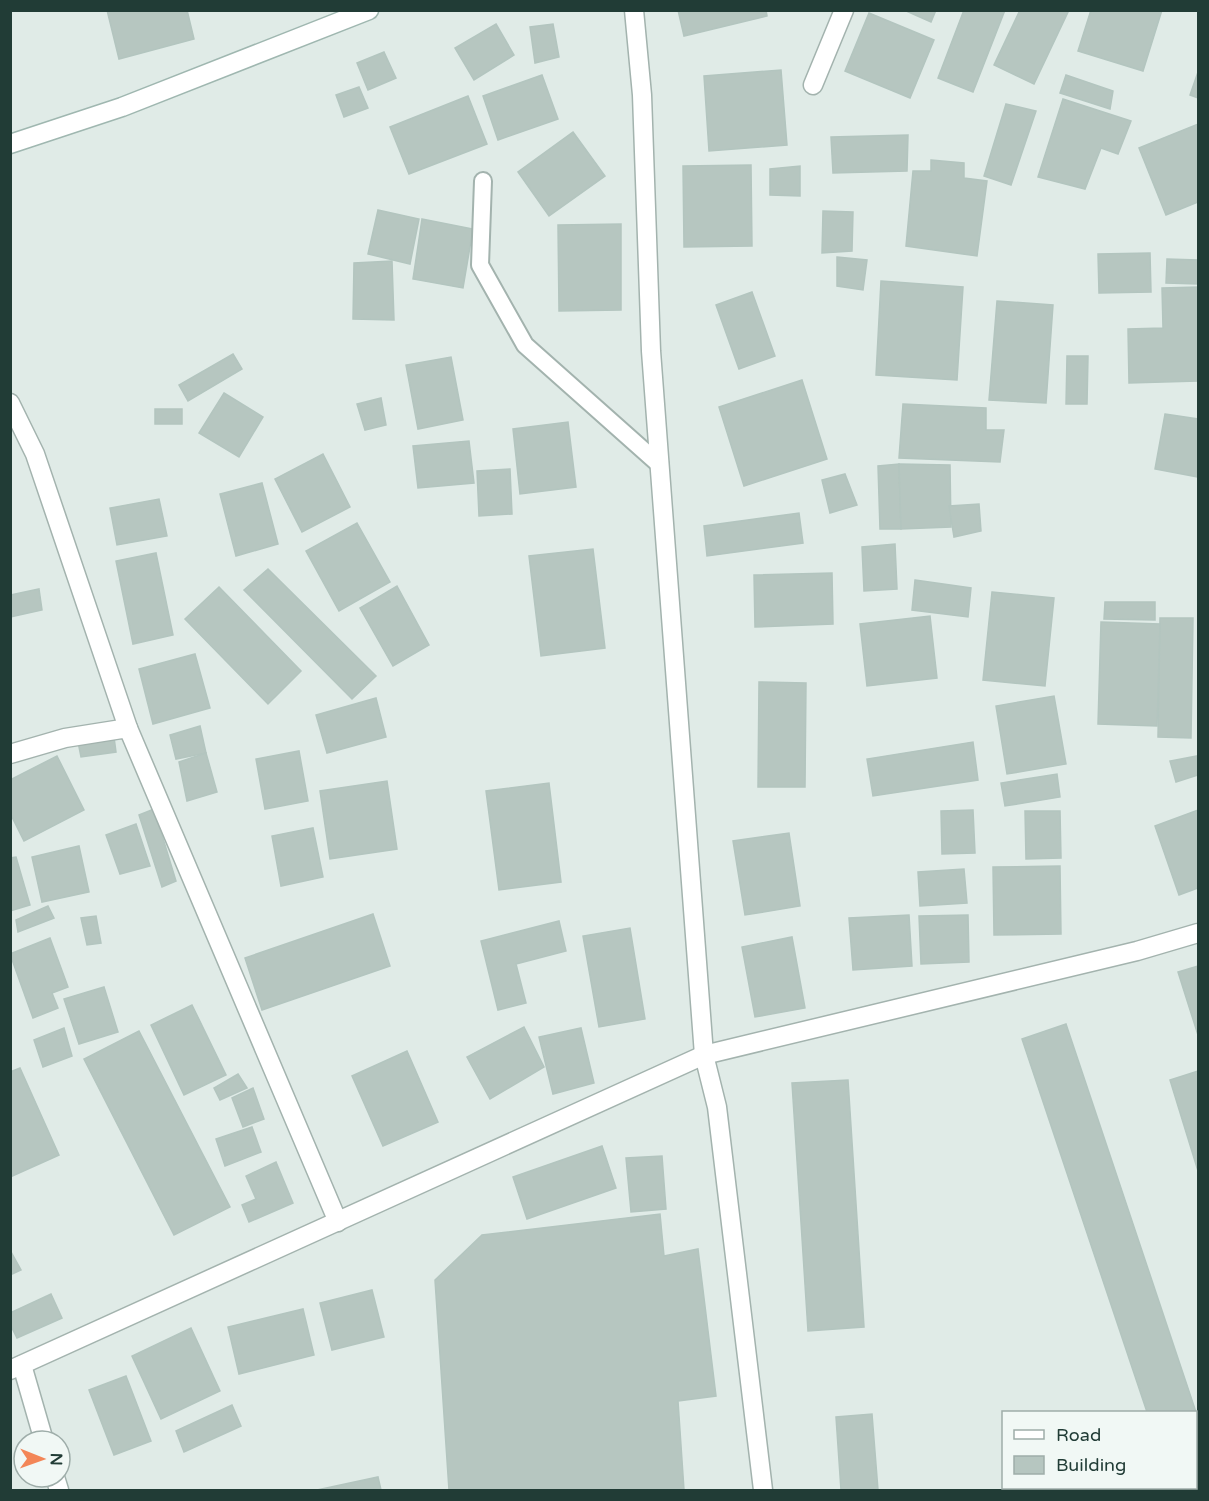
<svg xmlns="http://www.w3.org/2000/svg" width="1209" height="1501" font-family="'Varela Round',sans-serif">
	<style>
		.building { fill: #b6c6c0; stroke: #b3c5bf; stroke-width: 1.5 }
		.lines { fill: none; stroke-linecap: round; stroke-linejoin: round }
		.lane-casing { stroke: #a3b3ae; stroke-width: 20 }
		.street-casing { stroke: #a3b3ae; stroke-width: 21 }
		.secondary-casing { stroke: #9fb7b0; stroke-width: 21 }
		.lane { stroke: #fff; stroke-width: 16 }
		.street { stroke: #fff; stroke-width: 18 }
		.secondary { stroke: #fff; stroke-width: 18 }
	</style>
	<rect width="100%" height="100%" fill="#e0ebe7"/>
	<g class="building">
		<polygon points="107,10 187,10 194,39 119,59"/>
		<polygon points="678,10 766,10 767,16 684,36"/>
		<polygon points="904,10 936,10 931,22"/>
		<polygon points="964,10 1005,10 973,92 938,78"/>
		<polygon points="1020,10 1069,10 1034,84 994,65"/>
		<polygon points="1091,10 1162,10 1143,71 1078,51"/>
		<polygon points="869,13 934,40 910,98 845,71"/>
		<polygon points="496,24 514,55 474,80 455,48"/>
		<polygon points="553,24 559,57 535,63 530,27"/>
		<polygon points="384,52 396,78 368,90 357,63"/>
		<polygon points="781,70 787,145 709,151 704,76"/>
		<polygon points="1198,72 1198,98 1190,95"/>
		<polygon points="542,75 558,119 498,140 483,96"/>
		<polygon points="1066,75 1113,91 1110,109 1060,93"/>
		<polygon points="359,87 368,108 344,117 336,95"/>
		<polygon points="468,96 487,144 409,174 390,127"/>
		<polygon points="1063,99 1131,121 1118,154 1101,148 1085,189 1038,177"/>
		<polygon points="1006,104 1036,111 1011,185 984,176"/>
		<polygon points="1198,124 1198,202 1166,215 1139,148"/>
		<polygon points="573,132 605,176 549,216 518,172"/>
		<polygon points="908,135 907,171 833,173 831,137"/>
		<polygon points="931,160 964,163 964,178 987,181 977,256 906,246 913,171 931,171"/>
		<polygon points="751,165 752,246 684,247 683,166"/>
		<polygon points="800,166 800,196 770,195 770,169"/>
		<polygon points="378,210 419,219 410,264 368,254"/>
		<polygon points="823,211 853,212 852,251 822,253"/>
		<polygon points="422,219 473,229 463,288 413,279"/>
		<polygon points="621,224 621,310 559,311 558,225"/>
		<polygon points="1150,253 1151,292 1099,293 1098,254"/>
		<polygon points="837,257 867,260 863,290 837,286"/>
		<polygon points="1167,259 1198,260 1198,284 1166,283"/>
		<polygon points="392,261 394,320 353,319 354,263"/>
		<polygon points="881,281 963,287 957,380 876,375"/>
		<polygon points="1198,287 1198,381 1129,383 1128,329 1163,328 1162,288"/>
		<polygon points="752,292 775,356 739,369 716,305"/>
		<polygon points="997,301 1053,305 1046,403 989,400"/>
		<polygon points="233,354 242,369 188,401 179,385"/>
		<polygon points="1067,356 1088,356 1087,404 1066,404"/>
		<polygon points="451,357 463,420 418,429 406,365"/>
		<polygon points="802,380 827,459 744,486 719,407"/>
		<polygon points="224,393 263,417 239,457 199,433"/>
		<polygon points="381,398 386,425 365,430 357,404"/>
		<polygon points="903,404 986,408 986,430 1004,430 1000,462 899,458"/>
		<rect x="155" y="409" width="27" height="15"/>
		<polygon points="1165,414 1198,419 1198,477 1155,469"/>
		<polygon points="568,422 576,487 520,494 513,429"/>
		<polygon points="469,441 474,483 418,488 413,446"/>
		<polygon points="323,454 350,507 302,532 275,479"/>
		<polygon points="899,464 901,529 880,529 878,466"/>
		<polygon points="899,464 950,465 951,527 901,529"/>
		<polygon points="510,469 512,514 479,516 477,471"/>
		<polygon points="845,474 857,505 830,513 822,480"/>
		<polygon points="262,483 278,544 236,556 220,494"/>
		<polygon points="159,499 167,536 117,545 110,508"/>
		<polygon points="979,504 981,531 954,537 949,506"/>
		<polygon points="799,513 803,543 707,556 704,526"/>
		<polygon points="357,523 390,582 339,611 306,551"/>
		<polygon points="895,544 897,589 864,591 862,547"/>
		<polygon points="593,549 605,648 541,656 529,556"/>
		<polygon points="156,553 173,635 133,644 116,561"/>
		<polygon points="268,569 376,676 352,699 244,590"/>
		<polygon points="832,573 833,624 755,627 754,575"/>
		<polygon points="915,580 971,588 968,617 912,610"/>
		<polygon points="397,586 429,645 393,666 360,608"/>
		<polygon points="219,587 301,671 268,704 185,619"/>
		<polygon points="39,589 42,610 10,617 10,595"/>
		<polygon points="992,592 1054,598 1045,686 983,680"/>
		<polygon points="1105,602 1155,602 1155,620 1104,619"/>
		<polygon points="930,616 937,678 867,686 860,624"/>
		<polygon points="1160,618 1193,618 1191,738 1158,737"/>
		<polygon points="1101,622 1160,624 1157,726 1098,724"/>
		<polygon points="195,654 210,708 153,724 139,669"/>
		<polygon points="759,682 806,683 805,787 758,787"/>
		<polygon points="1054,696 1066,764 1007,774 996,706"/>
		<polygon points="376,698 386,737 327,753 316,715"/>
		<polygon points="200,726 206,753 176,759 170,735"/>
		<polygon points="114,737 116,752 81,757 78,742"/>
		<polygon points="973,742 978,780 873,796 867,759"/>
		<polygon points="299,751 308,801 265,809 256,759"/>
		<polygon points="206,753 217,792 187,801 179,762"/>
		<polygon points="57,756 84,810 24,841 10,813 10,780"/>
		<polygon points="1197,756 1198,775 1176,782 1170,761"/>
		<polygon points="1057,774 1060,797 1005,806 1001,783"/>
		<polygon points="387,781 397,849 330,859 320,791"/>
		<polygon points="549,783 561,882 499,890 486,791"/>
		<polygon points="154,809 176,881 162,887 139,815"/>
		<polygon points="973,810 975,853 942,854 941,811"/>
		<polygon points="1198,810 1198,888 1179,895 1155,826"/>
		<polygon points="1025,811 1060,811 1061,858 1026,859"/>
		<polygon points="136,824 150,866 120,874 106,835"/>
		<polygon points="313,828 323,877 281,886 272,836"/>
		<polygon points="789,833 800,906 745,915 733,841"/>
		<polygon points="79,846 89,892 42,902 32,857"/>
		<polygon points="16,857 30,905 10,911 10,858"/>
		<polygon points="1060,866 1061,934 994,935 993,867"/>
		<polygon points="964,869 967,903 920,906 918,872"/>
		<polygon points="48,906 54,918 18,932 16,920"/>
		<polygon points="373,914 390,966 262,1010 245,958"/>
		<polygon points="909,915 912,966 853,970 849,918"/>
		<polygon points="968,915 969,962 921,964 919,916"/>
		<polygon points="96,916 101,943 87,945 81,918"/>
		<polygon points="559,921 566,951 516,964 526,1003 498,1010 481,941"/>
		<polygon points="630,928 645,1019 599,1027 583,936"/>
		<polygon points="792,937 805,1008 755,1017 742,947"/>
		<polygon points="50,938 68,987 52,993 58,1008 33,1018 10,954"/>
		<polygon points="1198,966 1198,1035 1178,972"/>
		<polygon points="104,987 118,1032 79,1044 64,999"/>
		<polygon points="192,1005 226,1075 184,1095 151,1025"/>
		<polygon points="1066,1024 1198,1418 1198,1490 1174,1490 1173,1488 1196,1488 1196,1412 1147,1412 1022,1039"/>
		<polygon points="524,1027 544,1067 490,1099 467,1057"/>
		<polygon points="64,1028 72,1056 43,1067 34,1040"/>
		<polygon points="581,1028 594,1083 553,1094 539,1037"/>
		<polygon points="139,1031 230,1207 174,1235 84,1059"/>
		<polygon points="407,1051 438,1122 383,1146 352,1076"/>
		<polygon points="20,1068 59,1155 10,1177 10,1072"/>
		<polygon points="1198,1071 1198,1171 1170,1080"/>
		<polygon points="238,1074 247,1088 220,1100 214,1088"/>
		<polygon points="848,1080 864,1327 808,1331 792,1083"/>
		<polygon points="253,1088 264,1119 243,1127 232,1098"/>
		<polygon points="252,1127 261,1152 225,1166 216,1139"/>
		<polygon points="602,1146 616,1188 527,1219 513,1177"/>
		<polygon points="662,1156 666,1209 631,1212 626,1158"/>
		<polygon points="276,1162 293,1203 249,1222 242,1205 256,1199 246,1176"/>
		<polygon points="660,1214 664,1256 698,1249 716,1396 678,1401 684,1490 449,1490 435,1280 482,1235"/>
		<polygon points="10,1250 21,1270 10,1275"/>
		<polygon points="372,1290 384,1337 332,1350 320,1303"/>
		<polygon points="51,1294 62,1318 17,1338 10,1324 10,1313"/>
		<polygon points="303,1309 314,1355 239,1374 228,1327"/>
		<polygon points="191,1328 220,1391 161,1419 132,1356"/>
		<polygon points="126,1376 151,1441 114,1455 89,1390"/>
		<polygon points="232,1405 241,1426 184,1452 176,1431"/>
		<polygon points="872,1414 878,1490 841,1490 836,1417"/>
		<polygon points="378,1477 381,1490 317,1490"/>
	</g>
	<g class="lines">
		<g class="lane-casing">
			<polyline id="lane" points="483,181 480,265 525,345 660,465"/>
		</g>
		<g class="street-casing">
			<g id="street">
				<polyline points="634,10 642,95 651,351 704,1055 717,1107 763,1490"/>
				<polyline points="813,85 844,10"/>
				<polyline points="10,403 35,454 128,728"/>
				<polyline points="10,754 65,738 128,728 338,1222"/>
				<polyline points="22,1365 44,1441"/>
				<polyline points="10,1370 704,1055 1137,951 1198,933"/>
				<polyline points="55,1477 59,1490"/>
			</g>
		</g>
		<g class="secondary-casing">
			<polyline id="secondary" points="10,144 122,107 369,10"/>
		</g>
		<use href="#lane" class="lane"/>
		<use href="#street" class="street"/>
		<use href="#secondary" class="secondary"/>
	</g>
	<rect width="1209" height="1501" fill="none" stroke="#213c36" stroke-width="24"/>
	<rect x="1002" y="1411" width="195" height="78" fill="#f1f8f5" stroke="#9eada9" stroke-width="1.5"/>
	<rect x="1014" y="1430" width="30" height="9" fill="#ffffff" stroke="#9eada9" stroke-width="1.5"/>
	<text x="1056" y="1441" font-size="18" fill="#213c36">Road</text>
	<rect x="1014" y="1456" width="30" height="18" fill="#b6c6c0" stroke="#9eada9" stroke-width="1.5"/>
	<text x="1056" y="1471" font-size="18" fill="#213c36">Building</text>
	<g transform="translate(42 1459) rotate(91)"><circle r="28" fill="#f1f8f5" stroke="#9eada9" stroke-width="1.5"/>
	<path d="M0-4.5L10 22L0 15L-10 22Z" fill="#f38657"/>
	<text y="-9" font-size="16" font-weight="bold" text-anchor="middle" fill="#213c36">N</text>
	</g>
</svg>
